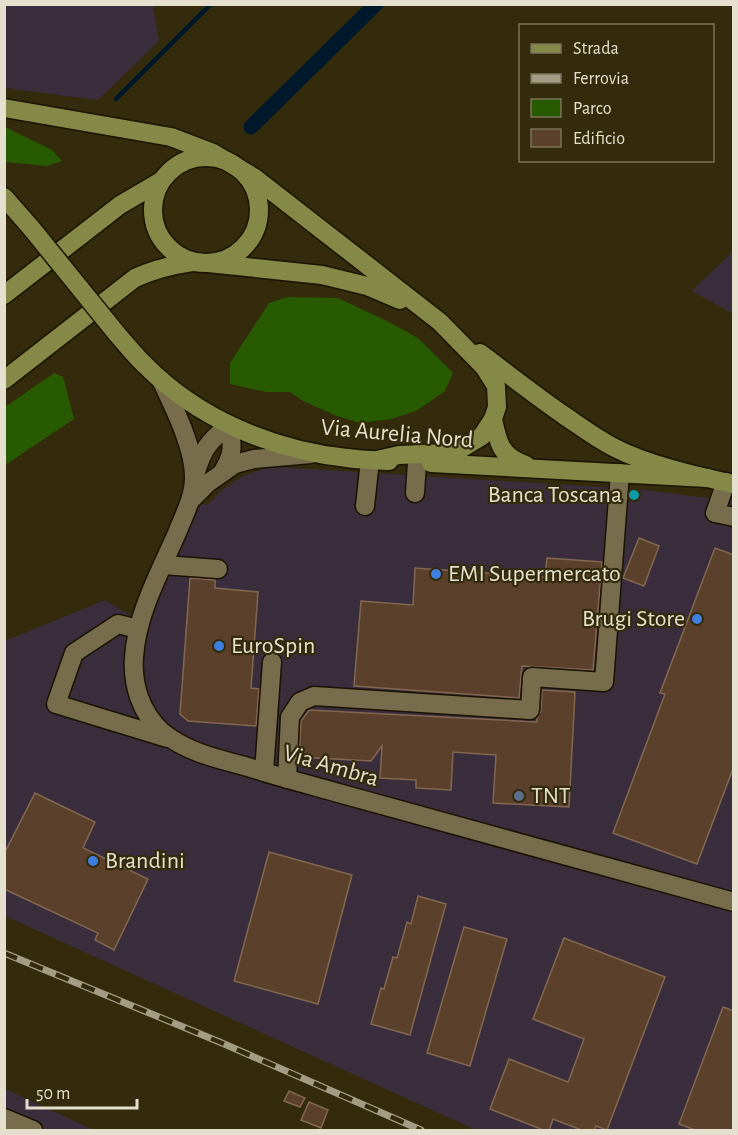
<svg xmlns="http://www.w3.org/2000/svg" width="738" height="1135" font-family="'Alegreya Sans',sans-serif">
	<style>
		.industrial { fill: #3a2e3c }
		.green { fill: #285a02 }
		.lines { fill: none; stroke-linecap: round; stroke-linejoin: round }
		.stream { stroke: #00182b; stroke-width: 4.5 }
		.canal { stroke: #00182b; stroke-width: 15 }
		.building { fill: #5b412c; stroke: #836751; stroke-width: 1.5 }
		.minor-casing { stroke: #1a1300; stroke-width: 21 }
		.major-casing { stroke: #1a1300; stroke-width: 21 }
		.minor { stroke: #776d4d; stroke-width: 18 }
		.major { stroke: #848947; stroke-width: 18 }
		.rail-casing { stroke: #a39d86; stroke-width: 7 }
		.rail { stroke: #332b0b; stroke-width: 4.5; stroke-dasharray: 14; stroke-linecap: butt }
		.major-bridge-casing { stroke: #1a1300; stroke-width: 21; stroke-linecap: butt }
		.major-bridge { stroke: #848947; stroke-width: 18 }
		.culture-dot { fill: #0f9aa8; stroke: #332b0b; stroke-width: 2 }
		.shop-dot { fill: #3f7fe0; stroke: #332b0b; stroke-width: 2 }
		.service-dot { fill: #5c6f8a; stroke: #332b0b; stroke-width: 2 }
		.labels { text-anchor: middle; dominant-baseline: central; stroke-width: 4.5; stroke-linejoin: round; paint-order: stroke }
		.street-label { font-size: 24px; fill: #e5e0ce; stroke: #332b0b }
		.poi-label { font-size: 24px; fill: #e5e0ce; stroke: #332b0b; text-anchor: start }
	</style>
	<rect width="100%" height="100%" fill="#332b0b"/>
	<g class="industrial">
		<polygon points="5,4 153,5 159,41 98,100 5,88"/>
		<polygon points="733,251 733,314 692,291"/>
		<polygon points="278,467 647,490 699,497 733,500 733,1130 476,1130 5,916 5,641 105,600 131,616 181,498 207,505 223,489 243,476 266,468"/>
		<polygon points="5,1089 94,1130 5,1130"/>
	</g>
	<g class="green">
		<polygon points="5,127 52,150 62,161 47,166 5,162"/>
		<polygon points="288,297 338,298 387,321 418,338 453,373 445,391 416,411 391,419 360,423 337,416 303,401 290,392 266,392 230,384 230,363 269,303"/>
		<polygon points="54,373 63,377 74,419 5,465 5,407"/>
	</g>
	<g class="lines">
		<polyline class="stream" points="116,99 211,4"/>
		<polyline class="canal" points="251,127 376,4"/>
	</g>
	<g class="building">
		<polygon points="639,538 659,546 644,586 623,578"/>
		<polygon points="715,548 734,555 734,766 697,864 613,833 665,694 660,693"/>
		<polygon points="547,558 602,562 593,670 522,666 519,698 354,686 361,601 413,605 415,568 545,577"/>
		<polygon points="190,578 215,580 215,588 258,592 251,688 259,689 256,726 188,721 180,714"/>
		<polygon points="542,690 575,692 569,807 493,803 496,755 453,752 451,790 416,788 416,780 380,778 382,746 371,761 299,757 301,721 309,710 537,722 537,718 541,711"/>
		<polygon points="35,793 95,822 83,848 148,879 114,950 95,940 98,933 4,889 4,854"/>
		<polygon points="269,852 352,875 318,1004 234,981"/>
		<polygon points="418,896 446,904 410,1035 371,1024 381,988 384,989 393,957 397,958 407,922 411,924"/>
		<polygon points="464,927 507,939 470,1066 427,1053"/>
		<polygon points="564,938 665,977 607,1130 596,1126 594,1131 584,1131 553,1119 549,1131 546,1131 490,1109 509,1059 568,1082 569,1080 584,1039 533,1019"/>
		<polygon points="723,1007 734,1011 734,1131 698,1131 679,1124"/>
		<polygon points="289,1091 305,1098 300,1107 284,1101"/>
		<polygon points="309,1102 328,1110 321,1128 301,1120"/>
	</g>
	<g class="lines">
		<g class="minor-casing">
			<g id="minor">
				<path d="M 161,380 C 174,408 194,447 194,477 C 194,497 184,515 177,533 C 160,572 137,613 134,657 C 132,685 141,713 162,732 C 186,752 218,759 248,767 C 279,777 310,785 342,794 C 472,830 603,866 734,902"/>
				<path d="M 195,475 C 203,448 208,443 228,425 C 234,445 233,455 222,473"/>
				<polyline points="726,482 715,513 734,517"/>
				<polyline points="415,493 417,462"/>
				<polyline points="191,500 208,483 235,464 254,459 311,454"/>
				<polyline points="365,506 370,460"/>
				<polyline points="163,565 218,569"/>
				<polyline points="138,629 118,624 74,653 56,704 167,738"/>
				<polyline points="264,772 272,662"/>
				<polyline points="287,779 290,717 300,702 314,696 530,710 532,677 604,682 620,473"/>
				<polyline points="4,1118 33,1130"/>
			</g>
		</g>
		<g class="major-casing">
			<g id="major">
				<polyline points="4,108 171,137 213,153 255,178 440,322 484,367 496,386 497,407 493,419 482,436 459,450 443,453 399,455 377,460"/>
				<circle cx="206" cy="210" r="53"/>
				<polyline points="4,197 32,229"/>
				<polyline points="208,263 322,275 367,286 400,300"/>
				<polyline points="4,295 120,205 161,181"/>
				<path d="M 117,334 C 126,344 135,356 145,365 C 198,419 273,450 347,458 C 361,460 375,460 389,461"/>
				<path d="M 480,353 C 508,374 536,396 565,416 C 581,427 597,439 615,448 C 648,465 697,476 734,484"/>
				<path d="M 4,380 L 135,278 C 154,269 172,265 192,262"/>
				<path d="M 493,419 C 498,443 501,457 526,465"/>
				<polyline points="431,463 707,478"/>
			</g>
		</g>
		<use href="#minor" class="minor"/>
		<use href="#major" class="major"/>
		<g class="rail-casing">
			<polyline id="rail" points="4,953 222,1043 421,1130"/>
		</g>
		<use href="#rail" class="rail"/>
		<g class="major-bridge-casing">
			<polyline id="major-bridge" points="32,229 117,334"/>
		</g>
		<use href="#major-bridge" class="major-bridge"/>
	</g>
	<circle class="culture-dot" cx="634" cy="495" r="6"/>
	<g class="shop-dot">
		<circle cx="436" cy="574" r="6"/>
		<circle cx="697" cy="619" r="6"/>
		<circle cx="219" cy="646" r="6"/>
		<circle cx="93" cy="861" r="6"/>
	</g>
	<circle class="service-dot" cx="519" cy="796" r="6"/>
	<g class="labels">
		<g class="street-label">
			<text transform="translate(397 434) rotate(5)">Via Aurelia Nord</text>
			<text transform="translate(331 766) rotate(16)">Via Ambra</text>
		</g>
		<g class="poi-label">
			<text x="622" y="495" text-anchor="end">Banca Toscana</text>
			<text x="448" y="574">EMI Supermercato</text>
			<text x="685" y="619" text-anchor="end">Brugi Store</text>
			<text x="231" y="646">EuroSpin</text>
			<text x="531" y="796">TNT</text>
			<text x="105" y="861">Brandini</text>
		</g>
	</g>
	<rect width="738" height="1135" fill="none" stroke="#e5e0ce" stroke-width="12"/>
	<rect x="519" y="24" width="195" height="138" fill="#332b0b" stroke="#7a7359" stroke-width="1.5"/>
	<rect x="531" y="44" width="30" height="9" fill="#848947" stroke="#7a7359" stroke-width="1.5"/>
	<text x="573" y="54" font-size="18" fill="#e5e0ce">Strada</text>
	<rect x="531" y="74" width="30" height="9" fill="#a39d86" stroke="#7a7359" stroke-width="1.5"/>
	<text x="573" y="84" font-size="18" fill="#e5e0ce">Ferrovia</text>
	<rect x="531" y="99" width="30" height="18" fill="#285a02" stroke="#7a7359" stroke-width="1.5"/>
	<text x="573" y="114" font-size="18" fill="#e5e0ce">Parco</text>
	<rect x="531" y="129" width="30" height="18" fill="#5b412c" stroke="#7a7359" stroke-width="1.5"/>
	<text x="573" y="144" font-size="18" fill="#e5e0ce">Edificio</text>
	<path d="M27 1099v9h110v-9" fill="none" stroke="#e5e0ce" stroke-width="3"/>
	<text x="36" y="1099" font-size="18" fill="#e5e0ce" stroke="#332b0b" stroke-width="4.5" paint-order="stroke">50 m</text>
</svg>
